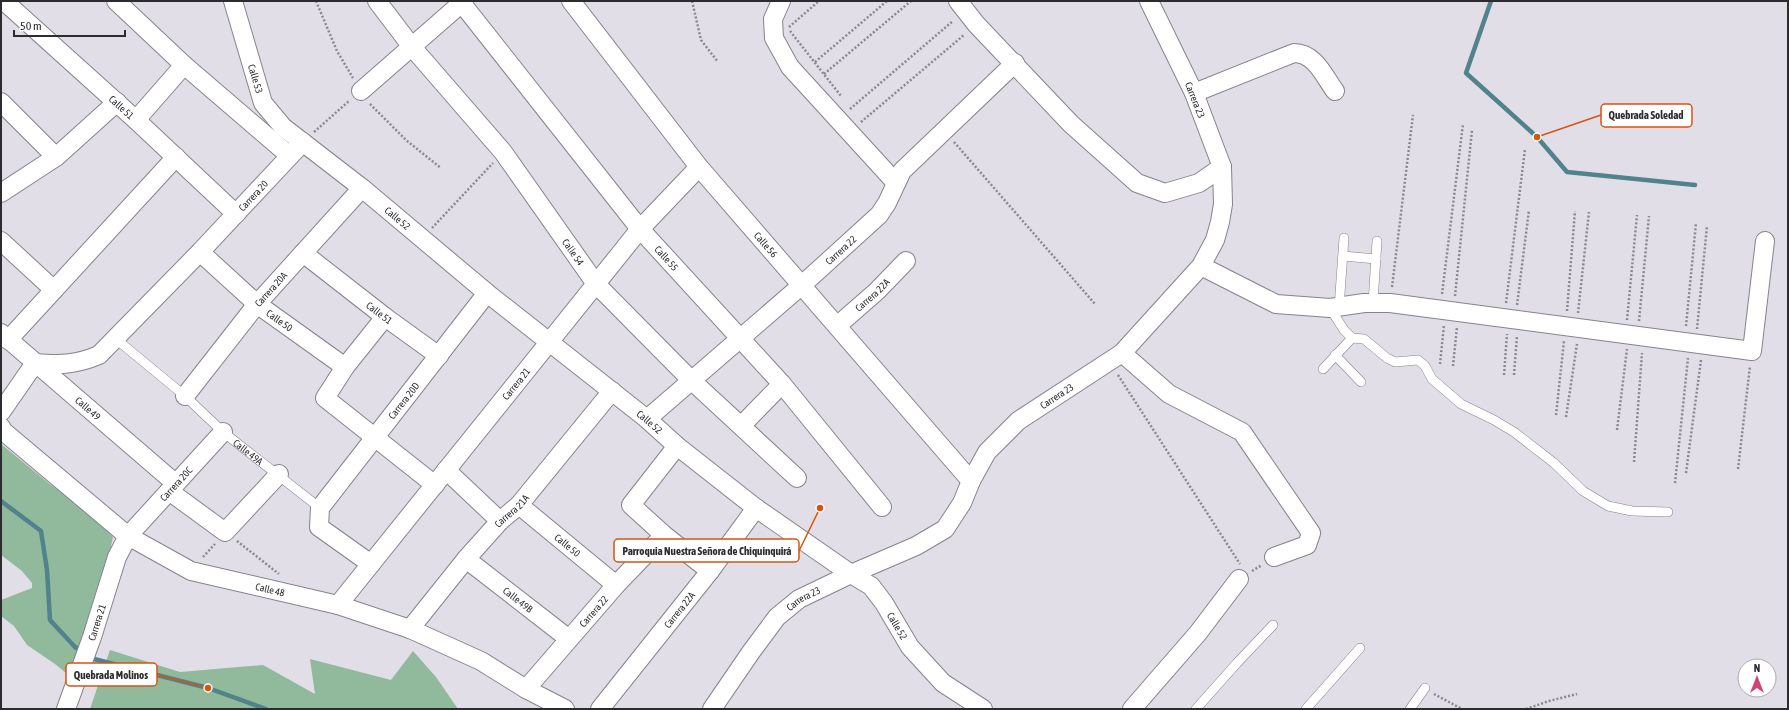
<svg xmlns="http://www.w3.org/2000/svg" width="1789" height="710" font-family="'Asap Condensed',sans-serif">
	<style>
		.green { fill: #91ba9c }
		.lines { fill: none; stroke-linecap: round; stroke-linejoin: round }
		.stream { stroke: #50838b; stroke-width: 4.5 }
		.service-casing { stroke: #85838c; stroke-width: 10 }
		.minor-casing { stroke: #85838c; stroke-width: 20 }
		.path { stroke: #8a888f; stroke-width: 2.5; stroke-dasharray: 2 2; stroke-linecap: butt }
		.service { stroke: #fff; stroke-width: 9 }
		.minor { stroke: #fff; stroke-width: 18 }
		.labels { text-anchor: middle; dominant-baseline: central; stroke-width: 4; stroke-linejoin: round; paint-order: stroke }
		.street-label { font-size: 10px; fill: #2c2b2f; stroke: #fff }
		.leader { fill: none; stroke: #d55410; stroke-width: 1.5 }
		.callout-dot { fill: #d55410; stroke: #fff; stroke-width: 1.5 }
		.callout { fill: #fff; stroke: #d55410; stroke-width: 1.5 }
		.callout-label { font-size: 11px; text-anchor: middle; font-weight: bold; fill: #2c2b2f }
	</style>
	<rect width="100%" height="100%" fill="#e1dee8"/>
	<g class="green">
		<polygon points="1,444 51,485 82,505 113,537 106,570 72,678 55,664 27,645 14,626 1,616 1,600 32,588 32,583 22,571 1,555"/>
		<polygon points="110,650 180,672 263,665 315,694 310,659 391,680 413,651 436,677 458,709 90,709"/>
	</g>
	<g class="lines">
		<g class="stream">
			<polyline points="1491,1 1466,73 1537,137 1567,172 1695,185"/>
			<polyline points="1,501 41,531 47,570 50,620 75,647 83,652"/>
			<polyline points="90,656 94,659 208,688 266,709"/>
		</g>
		<g class="service-casing">
			<g id="service">
				<polyline points="1343,256 1376,259"/>
				<polyline points="1373,303 1377,241"/>
				<polyline points="1339,308 1344,238"/>
				<polyline points="1352,338 1364,339 1387,358 1395,362 1418,360 1425,366 1432,379 1461,404 1494,420 1514,432 1554,463 1583,491 1608,506 1632,511 1668,512"/>
				<path id="s1" d="M 116,339 L 185,396 L 223,432 L 320,508"/>
				<polyline points="1335,355 1361,382"/>
				<polyline points="1323,369 1352,338 1344,330 1330,308"/>
				<polyline points="1196,709 1237,663 1273,625"/>
				<polyline points="1306,709 1360,648"/>
				<polyline points="1410,709 1425,688"/>
			</g>
		</g>
		<g class="minor-casing">
			<g id="minor">
				<polyline points="116,1 184,65 290,156"/>
				<path id="s2" d="M 233,1 L 263,103 L 283,127 L 362,188 L 487,293 L 647,419 L 677,446 L 756,508 L 851,574 L 871,586 L 884,603 L 910,647 L 943,683 L 983,709"/>
				<path id="s3" d="M 377,1 L 412,47 L 503,152 L 596,284 L 691,380 L 797,478"/>
				<path id="s4" d="M 460,1 L 640,229 L 782,384 L 882,507"/>
				<path id="s5" d="M 571,1 L 699,167 L 971,481"/>
				<polyline points="781,1 773,19 774,38 790,67 896,183"/>
				<polyline points="958,1 976,24 1071,124 1137,183 1165,193 1199,183 1222,167"/>
				<path id="s6" d="M 5,2 L 136,120 L 236,214"/>
				<polyline points="361,91 464,1"/>
				<path d="M 1194,93 L 1294,53 C 1315,53 1324,76 1335,91"/>
				<polyline points="1,102 56,157"/>
				<polyline points="136,120 184,65"/>
				<polyline points="1,193 56,157 117,102"/>
				<polyline points="1,241 54,290"/>
				<path id="s7" d="M 200,252 L 257,304 L 345,367"/>
				<path id="s8" d="M 303,253 L 385,317 L 439,356"/>
				<polyline points="1201,266 1276,304 1330,308 1364,303 1390,303 1752,351 1765,241"/>
				<polyline points="385,317 345,367 325,398 435,485"/>
				<path id="s9" d="M 837,326 L 877,291 L 906,261"/>
				<path id="s10" d="M 1,333 L 175,483"/>
				<polyline points="8,340 176,157"/>
				<polyline points="1122,353 1169,394 1242,432 1311,533 1307,545 1274,557"/>
				<path id="s11" d="M 35,363 C 60,365 75,365 99,355 L 200,252 L 303,142"/>
				<path id="s12" d="M 185,396 L 257,304 L 362,188"/>
				<polyline points="1,412 35,363"/>
				<path id="s13" d="M 647,419 L 802,285 L 879,215 L 887,203 L 902,171 L 1015,63"/>
				<polyline points="741,426 782,384"/>
				<path id="s14" d="M 1,427 L 3,431 L 128,536 L 191,571 L 338,605 L 410,629 L 481,661 L 526,689 L 565,709"/>
				<polyline points="677,446 631,505 664,535 710,571"/>
				<polyline points="446,470 500,521"/>
				<polyline points="169,491 225,532 279,474"/>
				<path id="s15" d="M 519,505 L 616,585"/>
				<path id="s16" d="M 466,559 L 569,639"/>
				<path id="s17" d="M 371,564 L 319,527 L 320,508 L 487,293"/>
				<path id="s18" d="M 338,605 L 640,229 L 699,167"/>
				<path id="s19" d="M 410,629 L 466,559 L 500,521 L 519,505 L 612,391"/>
				<path id="s20" d="M 526,689 L 616,585 L 664,535"/>
				<path id="s21" d="M 66,709 L 92,637 L 117,557 L 128,536 L 223,432"/>
				<path id="s22" d="M 600,709 L 710,571 L 756,508"/>
				<path id="s23" d="M 712,709 L 751,652 L 777,617 L 799,599 L 851,574 L 916,546 L 945,529 L 962,503 L 971,481 L 987,452 L 1018,421 L 1122,353 L 1201,266 L 1215,240 L 1220,222 L 1223,204 L 1222,167 L 1194,93 L 1149,1"/>
				<polyline points="1132,709 1198,633 1239,579"/>
			</g>
		</g>
		<g class="path">
			<polyline points="316,1 337,51 353,78"/>
			<polyline points="692,1 701,40 718,62"/>
			<polyline points="789,27 819,1"/>
			<polyline points="790,31 841,96"/>
			<polyline points="815,62 887,1"/>
			<polyline points="824,74 911,1"/>
			<polyline points="370,104 406,140 441,168"/>
			<polyline points="850,109 953,21"/>
			<polyline points="861,122 964,35"/>
			<polyline points="314,132 349,101"/>
			<polyline points="954,142 1095,304"/>
			<polyline points="432,228 493,163"/>
			<polyline points="1392,287 1413,115"/>
			<polyline points="1442,294 1463,124"/>
			<polyline points="1455,296 1472,130"/>
			<polyline points="1506,303 1525,149"/>
			<polyline points="1517,305 1529,210"/>
			<polyline points="1567,311 1575,211"/>
			<polyline points="1578,313 1589,212"/>
			<polyline points="1627,320 1637,215"/>
			<polyline points="1639,321 1649,216"/>
			<polyline points="1686,326 1696,223"/>
			<polyline points="1697,329 1707,226"/>
			<polyline points="1440,364 1444,325"/>
			<polyline points="1453,366 1457,327"/>
			<polyline points="1118,375 1240,564"/>
			<polyline points="1504,375 1507,334"/>
			<polyline points="1514,375 1517,336"/>
			<polyline points="1556,415 1564,341"/>
			<polyline points="1566,417 1577,344"/>
			<polyline points="1617,430 1627,349"/>
			<polyline points="1634,462 1642,353"/>
			<polyline points="1738,469 1750,366"/>
			<polyline points="1686,473 1701,360"/>
			<polyline points="1675,483 1688,358"/>
			<polyline points="237,541 279,574"/>
			<polyline points="203,557 215,544"/>
			<polyline points="1252,571 1262,565"/>
			<polyline points="1434,694 1462,709"/>
			<polyline points="1526,709 1549,701 1577,694"/>
		</g>
		<use href="#service" class="service"/>
		<use href="#minor" class="minor"/>
	</g>
	<g class="labels">
		<g class="street-label">
			<text stroke="none"><textPath href="#s2" startOffset="81">Calle 53</textPath></text>
			<text transform="translate(1195 100) rotate(68)">Carrera 23</text>
			<text stroke="none"><textPath href="#s6" startOffset="157">Calle 51</textPath></text>
			<text stroke="none"><textPath href="#s11" startOffset="287">Carrera 20</textPath></text>
			<text stroke="none"><textPath href="#s2" startOffset="284">Calle 52</textPath></text>
			<text stroke="none"><textPath href="#s5" startOffset="312">Calle 56</textPath></text>
			<text stroke="none"><textPath href="#s13" startOffset="257">Carrera 22</textPath></text>
			<text stroke="none"><textPath href="#s3" startOffset="319">Calle 54</textPath></text>
			<text stroke="none"><textPath href="#s4" startOffset="330">Calle 55</textPath></text>
			<text stroke="none"><textPath href="#s12" startOffset="137">Carrera 20A</textPath></text>
			<text stroke="none"><textPath href="#s9" startOffset="47">Carrera 22A</textPath></text>
			<text stroke="none"><textPath href="#s8" startOffset="97">Calle 51</textPath></text>
			<text stroke="none"><textPath href="#s7" startOffset="105">Calle 50</textPath></text>
			<text stroke="none"><textPath href="#s18" startOffset="284">Carrera 21</textPath></text>
			<text stroke="none"><textPath href="#s23" startOffset="481">Carrera 23</textPath></text>
			<text stroke="none"><textPath href="#s17" startOffset="219">Carrera 20D</textPath></text>
			<text stroke="none"><textPath href="#s10" startOffset="115">Calle 49</textPath></text>
			<text stroke="none"><textPath href="#s2" startOffset="608">Calle 52</textPath></text>
			<text stroke="none"><textPath href="#s1" startOffset="174">Calle 49A</textPath></text>
			<text stroke="none"><textPath href="#s21" startOffset="255">Carrera 20C</textPath></text>
			<text stroke="none"><textPath href="#s19" startOffset="156">Carrera 21A</textPath></text>
			<text stroke="none"><textPath href="#s15" startOffset="63">Calle 50</textPath></text>
			<text stroke="none"><textPath href="#s14" startOffset="321">Calle 48</textPath></text>
			<text stroke="none"><textPath href="#s16" startOffset="66">Calle 49B</textPath></text>
			<text stroke="none"><textPath href="#s23" startOffset="145">Carrera 23</textPath></text>
			<text stroke="none"><textPath href="#s22" startOffset="127">Carrera 22A</textPath></text>
			<text stroke="none"><textPath href="#s20" startOffset="103">Carrera 22</textPath></text>
			<text stroke="none"><textPath href="#s21" startOffset="92">Carrera 21</textPath></text>
			<text stroke="none"><textPath href="#s2" startOffset="932">Calle 52</textPath></text>
		</g>
	</g>
	<path class="leader" d="M1537 137L1601 115M820 508L799 551M208 688L157 675"/>
	<g class="callout-dot">
		<circle cx="1537" cy="137" r="4"/>
		<circle cx="820" cy="508" r="4"/>
		<circle cx="208" cy="688" r="4"/>
	</g>
	<g class="callout">
		<rect x="1601" y="104" width="91" height="23" rx="4"/>
		<rect x="614" y="539" width="185" height="23" rx="4"/>
		<rect x="66" y="663" width="91" height="23" rx="4"/>
	</g>
	<g class="callout-label">
		<text x="1646" y="119">Quebrada Soledad</text>
		<text x="707" y="555">Parroquia Nuestra Señora de Chiquinquirá</text>
		<text x="111" y="679">Quebrada Molinos</text>
	</g>
	<rect width="1789" height="710" fill="none" stroke="#2c2b2f" stroke-width="4"/>
	<g transform="translate(1757 678)"><circle r="19" fill="#ffffff" stroke="#abaaac"/>
	<path d="M0-3L7 15L0 10L-7 15Z" fill="#cf4377"/>
	<text y="-6" font-size="11" font-weight="bold" text-anchor="middle" fill="#2c2b2f">N</text>
	</g>
	<path d="M14 30v6h111v-6" fill="none" stroke="#2c2b2f" stroke-width="2"/>
	<text x="20" y="30" font-size="12" fill="#2c2b2f" stroke="#ffffff" stroke-width="3" paint-order="stroke">50 m</text>
</svg>
